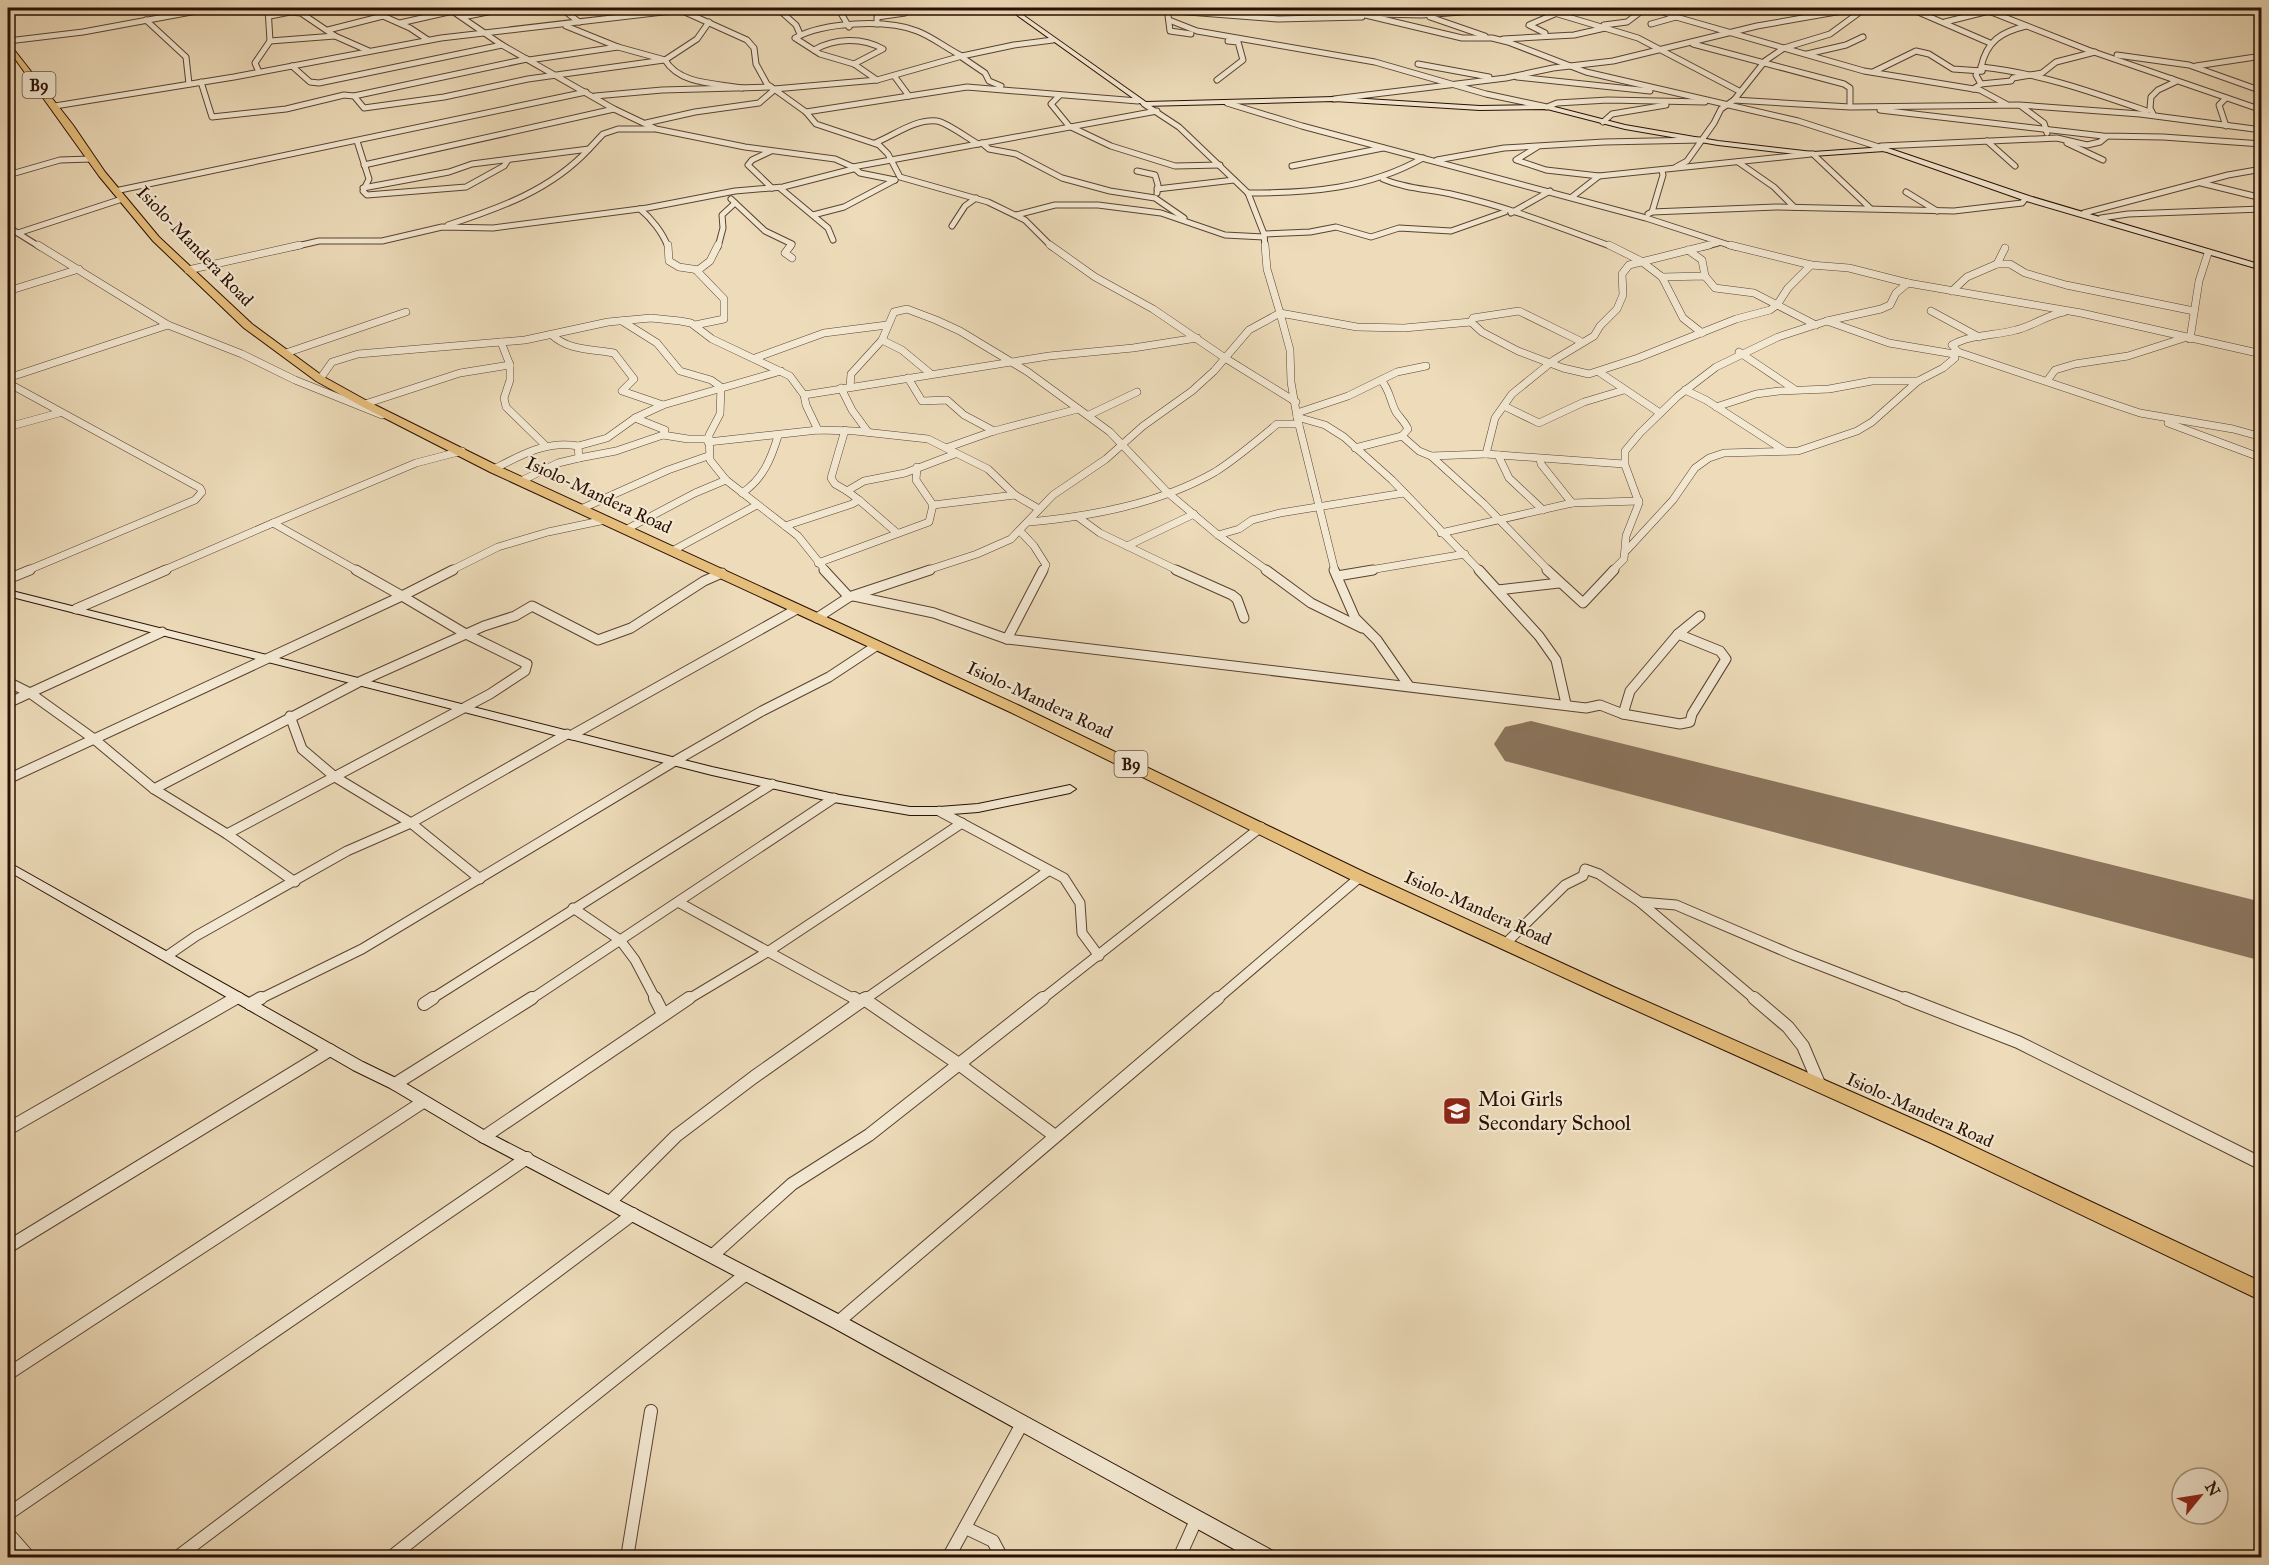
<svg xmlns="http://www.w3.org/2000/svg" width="2269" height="1565" font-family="'IM FELL Great Primer',serif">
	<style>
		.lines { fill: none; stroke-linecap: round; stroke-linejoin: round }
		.runway { fill: #8b755e; fill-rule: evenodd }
		.minor-far3-casing { stroke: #5a4230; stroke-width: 7 }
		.minor-far2-casing { stroke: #5a4230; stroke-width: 8 }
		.minor-far1-casing { stroke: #5a4230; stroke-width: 11 }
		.minor-casing { stroke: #5a4230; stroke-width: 14 }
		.secondary-casing { stroke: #290f02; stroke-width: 2 }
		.trunk-casing { stroke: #290f02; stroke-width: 2 }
		.minor-far3 { stroke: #f3e8d2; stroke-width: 5 }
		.minor-far2 { stroke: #f3e8d2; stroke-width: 7 }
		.minor-far1 { stroke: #f3e8d2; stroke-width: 9 }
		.minor { stroke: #f3e8d2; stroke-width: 12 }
		.secondary { fill: #f3e8d2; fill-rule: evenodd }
		.trunk { fill: #e6be7c; fill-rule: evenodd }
		.labels { text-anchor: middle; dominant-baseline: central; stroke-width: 4.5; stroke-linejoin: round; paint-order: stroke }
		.shield { fill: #f3e8d2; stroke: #665040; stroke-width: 1.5 }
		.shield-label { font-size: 16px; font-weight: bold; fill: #290f02 }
		.street-label { font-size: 18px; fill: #290f02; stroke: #f3e8d2 }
		.near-poi-label { font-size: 21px; fill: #290f02; stroke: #f3e8d2; text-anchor: start }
	</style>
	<rect width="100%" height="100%" fill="#eddbb9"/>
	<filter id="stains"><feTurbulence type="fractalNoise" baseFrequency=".00333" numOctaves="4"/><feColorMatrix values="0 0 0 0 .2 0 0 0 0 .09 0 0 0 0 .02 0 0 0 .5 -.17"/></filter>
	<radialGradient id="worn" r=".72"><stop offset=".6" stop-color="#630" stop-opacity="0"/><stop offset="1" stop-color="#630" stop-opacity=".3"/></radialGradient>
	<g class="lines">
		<polygon class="runway" points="1531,721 2262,902 2262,961 1505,761 1494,744 1505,727"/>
		<g class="minor-far3-casing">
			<g id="minor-far3">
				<polyline points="365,8 410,28 428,40"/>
				<polyline points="448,8 502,45 614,109 656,129 745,147 835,159 853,167 1157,111"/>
				<polyline points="561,8 579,22"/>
				<polyline points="676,8 747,40 754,48 756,64 767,84 806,112 816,124 879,145 888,154 900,177 988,202 1025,220 1052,247"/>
				<polyline points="777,8 796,25 800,34"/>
				<polyline points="838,8 849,27"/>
				<polyline points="1136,8 1278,19 1362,17"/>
				<polyline points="1336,8 1462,38 1492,38 1508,42 1586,72 1798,121 1885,149"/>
				<polyline points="1538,8 1638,38 1739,91"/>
				<polyline points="1653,8 1676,17 1864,71 1980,90 2006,104"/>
				<polyline points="1909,8 1990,43"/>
				<polyline points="1981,8 2088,50 2262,110"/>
				<polyline points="1378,14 1422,15 1512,8"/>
				<polyline points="1168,15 1170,31 1191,34"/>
				<polyline points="270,16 290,12 301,13 335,36 369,51"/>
				<polyline points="463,17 507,8"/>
				<polyline points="1430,17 1485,36"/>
				<polyline points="146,20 186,57 189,84"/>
				<polyline points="1169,20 1197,31 1375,62 1486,94 1547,107 1557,103 1608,100 1705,102"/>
				<polyline points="1945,22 1989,11"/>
				<polyline points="400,23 453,11"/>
				<polyline points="877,24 877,17 905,13 910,10 909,8"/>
				<polyline points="1651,24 1676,17"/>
				<polyline points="1604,25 1627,22 1643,10 1651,8"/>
				<path d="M 566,26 L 618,47 L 665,60 C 680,85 716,83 742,88"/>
				<polyline points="328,30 383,16"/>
				<polyline points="1545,33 1529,25 1557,13"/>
				<polyline points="1503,39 1574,35 1605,28"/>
				<polyline points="8,41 83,32 213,8"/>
				<polyline points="270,41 335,36"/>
				<polyline points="1693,44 1844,84 1850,88 1850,105"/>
				<path d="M 814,50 C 835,38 862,37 883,49 L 854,64"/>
				<polyline points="1807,54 1846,45 1863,37"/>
				<polyline points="2117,55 2189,65 2262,91"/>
				<polyline points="960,56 985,73 989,81 1001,86"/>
				<polyline points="529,60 618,47"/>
				<polyline points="665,60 697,39 709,22"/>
				<polyline points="1418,64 1489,77"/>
				<polyline points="292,66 310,82 319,83 502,45"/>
				<polyline points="2196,66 2262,56"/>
				<path d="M 1981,67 C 1987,41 2001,32 2026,26"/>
				<polyline points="259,72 255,63 270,41 268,8"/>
				<polyline points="1873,72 1916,51 1929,54 1953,69 1982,71"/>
				<polyline points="895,77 909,96"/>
				<polyline points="1517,77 1650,91"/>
				<path d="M 877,80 L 854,64 L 820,54 L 795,38 C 824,22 886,19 917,31 C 933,37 947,49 962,56"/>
				<polyline points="1217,80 1243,60 1238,42 1228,41"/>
				<polyline points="201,82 212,117 286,109 344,95 354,96 364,108 444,97 528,79 664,60"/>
				<polyline points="1981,84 2011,81 2013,78 2042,73 2056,62 2095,52"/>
				<polyline points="774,89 877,80 962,56 1014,45 1053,40"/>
				<path d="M 1973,89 L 1981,84 L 1976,75 L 1978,71 L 1982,71 L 1981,67 C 2039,73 2092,92 2147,111"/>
				<polyline points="1060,95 1051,104 1069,126 1111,146 1175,166 1220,165"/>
				<polyline points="354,96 527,59"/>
				<polyline points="595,96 662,90 771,87"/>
				<polyline points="2226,98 2219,105 2226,126"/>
				<polyline points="1334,99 1506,78 1553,68 1613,61 1757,26 1859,8"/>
				<polyline points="1734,100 1850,107 2019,105 2140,114 2262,130"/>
				<polyline points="1227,103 1302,126 1646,218 1735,247"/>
				<polyline points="1144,104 1179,127 1248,193 1264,234 1265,247"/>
				<polyline points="55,106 234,77 441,38 697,8"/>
				<polyline points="2021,106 2044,123 2047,133"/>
				<polyline points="1880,110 2103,136 2163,137 2262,144"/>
				<polyline points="806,112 967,87 1138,101"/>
				<polyline points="2153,114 2150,108 2151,97 2158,90 2175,82 2172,79"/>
				<polyline points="1603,122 1612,114 1666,105"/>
				<polyline points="646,123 695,112 759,103 774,90"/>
				<polyline points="357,141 369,179 363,191 367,195 466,187 504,166 508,160"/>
				<polyline points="1987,141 2015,166"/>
				<path d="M 875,143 C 895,135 914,119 937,121 C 946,122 969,139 978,144"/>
				<polyline points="982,143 989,149 1016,154 1062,178 1110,191 1155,198 1184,218"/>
				<polyline points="2067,143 2103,160"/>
				<polyline points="1881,146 2057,138 2087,145 2100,142 2106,137"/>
				<polyline points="1537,147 1516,160 1546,170 1599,176"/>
				<polyline points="771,151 752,160 748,165 772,188"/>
				<polyline points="1813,154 1870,208"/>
				<polyline points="1437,160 1504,148 1604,142 1701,140"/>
				<polyline points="1738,162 1774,187 1794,207"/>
				<polyline points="364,165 614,109"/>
				<polyline points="1292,166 1383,148"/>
				<polyline points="853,167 860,173 895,180"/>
				<polyline points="1676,167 1687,161 1714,123 1721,109 1734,100 1765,61 1784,48 1830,34 1860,12"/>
				<polyline points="1137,171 1155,175 1158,185 1157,193"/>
				<polyline points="8,175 60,160 91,159"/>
				<path d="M 1383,179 C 1406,189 1430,189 1455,195 C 1508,207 1561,228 1613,247"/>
				<polyline points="2201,183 2262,198"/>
				<polyline points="363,188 449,172 472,164 589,149 603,134 618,129 654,129"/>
				<polyline points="780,188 828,228 833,240"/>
				<polyline points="1157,189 1234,180"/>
				<polyline points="115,191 586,92"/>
				<polyline points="1906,192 1937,211"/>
				<path d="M 1248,193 C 1310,193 1368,189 1423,158"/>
				<polyline points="1572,197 1599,176 1811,154"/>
				<polyline points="731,199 765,231 792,244 790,247"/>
				<path d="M 640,209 C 651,218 663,233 668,247"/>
				<polyline points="1652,212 1776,207 1954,211 2022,203 2026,198"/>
				<polyline points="1511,213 1550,191"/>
				<polyline points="2084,213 2228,175 2262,169"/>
				<polyline points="1648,214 1652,212 1663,175 1662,171"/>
				<polyline points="813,215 844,207 895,180"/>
				<polyline points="1016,215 1055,205 1098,205 1161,213 1225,235 1264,237"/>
				<polyline points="2101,218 2128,214 2262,209"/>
				<path d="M 448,225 C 500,208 551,190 589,149"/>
				<polyline points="952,226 965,206 976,198"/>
				<polyline points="8,227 40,247"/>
				<polyline points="18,233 122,199"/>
				<polyline points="1264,234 1310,232 1336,227 1371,237 1399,228 1451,231 1505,212"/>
				<polyline points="293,247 319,241 382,241 442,227 493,228 647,208 735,191 783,187 853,169"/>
				<polyline points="718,247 723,228 722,215 735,203"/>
				<polyline points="1703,247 1718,243"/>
			</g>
		</g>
		<g class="minor-far2-casing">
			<g id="minor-far2">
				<polyline points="38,245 168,325 242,354 295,380 382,415"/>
				<polyline points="668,245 669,261 679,267 699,270"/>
				<polyline points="791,245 785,253 792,258"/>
				<polyline points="1050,245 1095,277 1153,309 1225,358 1296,402"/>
				<polyline points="1609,245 1641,261 1662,277 1683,318 1702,333"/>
				<polyline points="1730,245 1811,265 1849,268 1908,283 2081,313 2262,354"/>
				<polyline points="1688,250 1702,260 1705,276"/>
				<polyline points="1997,264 2010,264 2025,273 2066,285 2194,311"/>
				<polyline points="188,270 300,245"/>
				<polyline points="1662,277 1705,276 1715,288 1754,293 1816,325"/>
				<polyline points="8,291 79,269"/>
				<polyline points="1952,291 1967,277 1997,264 2005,248"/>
				<polyline points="1931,311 1979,337"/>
				<polyline points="622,321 657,343 680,371 711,380 721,387 720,414 709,435 710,460 726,480 798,536 826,571"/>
				<polyline points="1827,321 1889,343 1954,354"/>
				<polyline points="1471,322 1473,318 1519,311 1580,341"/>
				<polyline points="695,325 724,319 724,299 697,271 710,261 718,245"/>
				<path d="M 552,335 C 569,351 593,349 614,353 L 634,379 L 622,391 L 663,405"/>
				<polyline points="2190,339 2199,281 2208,253"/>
				<polyline points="882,340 902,350 931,374"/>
				<polyline points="501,342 510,365 510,380 504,398 506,407 545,445"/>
				<polyline points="1739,352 1794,389"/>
				<polyline points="1958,352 2140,413 2233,429 2262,437"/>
				<polyline points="286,353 406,312"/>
				<polyline points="755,358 824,333 887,325"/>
				<polyline points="1599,372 1660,413"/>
				<polyline points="8,378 168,325"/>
				<polyline points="908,378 922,401 947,400 964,415 994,431"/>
				<polyline points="320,379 332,362 358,354 525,340 608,322 651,318 680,321 691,323 712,339 790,376 804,395 806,405 818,430"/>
				<path d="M 1381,380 C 1390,390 1390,401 1396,412 C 1400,418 1405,422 1408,429 L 1402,436"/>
				<polyline points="2047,381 2055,370 2075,364 2128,356 2184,338"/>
				<polyline points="8,383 200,488 202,492 195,500 26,571"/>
				<polyline points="850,387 851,374 882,340 894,312 907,309 936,320 960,331 1028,372 1110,432 1167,492 1218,535 1268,571"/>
				<polyline points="841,388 852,410 868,432"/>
				<polyline points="1685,390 1706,400 1785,451"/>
				<polyline points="804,395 1049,356 1133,348 1197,338"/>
				<polyline points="365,404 460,373 510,365"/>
				<polyline points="1504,406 1539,423 1584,402 1624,390"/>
				<polyline points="1716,407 1756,394 1779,391 1829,389 1872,381 1918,381"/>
				<polyline points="1297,413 1348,396 1397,372 1426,366"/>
				<polyline points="1089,415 1137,392"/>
				<polyline points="1297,417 1325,425 1344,437 1392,480 1480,571"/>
				<polyline points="635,418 665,430 663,435 688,439 709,439"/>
				<polyline points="2168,423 2262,458"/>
				<polyline points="8,427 59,413"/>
				<polyline points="845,430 831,478 835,484 847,491"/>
				<polyline points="708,442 818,430 855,431 928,439 988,469 1015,495 1039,509"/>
				<polyline points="946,448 994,431 1078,409"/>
				<polyline points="1355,448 1402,436 1419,451 1431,456 1486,454 1495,418 1512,394 1554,360 1594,336 1600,326 1617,309 1623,295 1622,274 1629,265 1709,245"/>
				<polyline points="1486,454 1624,464"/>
				<polyline points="1498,455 1509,478 1543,510"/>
				<polyline points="1431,456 1484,504 1549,571"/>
				<polyline points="579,458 616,451 663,435"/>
				<polyline points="1540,459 1541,464 1572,503"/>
				<path d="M 494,469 C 521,455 547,440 578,446"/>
				<polyline points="521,481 558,463 579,458 578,446 607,438 635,418 663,405 781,371"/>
				<path d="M 742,493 C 763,479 771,459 778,436"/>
				<polyline points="859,500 897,533"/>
				<polyline points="933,505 1015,495"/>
				<polyline points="581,509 668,470 708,456"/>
				<polyline points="1078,517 1100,533 1179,571"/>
				<path d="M 1029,522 C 1092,516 1159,504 1215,472 C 1237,458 1257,441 1277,424 L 1299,424"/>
				<polyline points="273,523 416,463 462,451"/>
				<polyline points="785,526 852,504 859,500 847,491 864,481 905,473 955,454"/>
				<polyline points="627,529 695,493 726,480"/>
				<polyline points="1020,531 1034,546 1046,565 1043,571"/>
				<polyline points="1441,533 1572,503 1639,501"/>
				<polyline points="1218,535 1239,529 1252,520 1280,513 1404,493"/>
				<polyline points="1127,546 1194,514"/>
				<path d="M 1627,550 L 1673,500 L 1695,468 L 1709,458 L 1724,453 L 1798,451 L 1857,431 L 1872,422 L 1918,381 L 1943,368 L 1955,358 L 1955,352 L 1958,352 L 1952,345 C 1971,334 1994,336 2016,330 C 2033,326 2047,315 2064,312"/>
				<polyline points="672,551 757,505"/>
				<polyline points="818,563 929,522 933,505 916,480 917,467"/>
				<polyline points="162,571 273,523 358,571"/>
				<polyline points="450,571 498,547 548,532 605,520"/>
				<polyline points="925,571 977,554 1011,539 1053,495 1106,459 1143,426 1192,391 1214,371 1249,330 1280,313 1267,269 1265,245"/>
				<polyline points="1335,571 1297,417 1291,382 1290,350 1280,313 1357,327 1404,328 1471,322 1482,332 1518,351 1563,368 1589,374 1638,358 1736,319 1770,310 1777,305 1788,288 1811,265"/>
				<polyline points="1364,571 1465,554"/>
				<polyline points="1612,571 1624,559 1626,536 1639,503 1625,465 1625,451 1640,433 1678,396 1716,367 1778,337 1827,321 1881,309 1890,305 1896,293 1908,283"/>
			</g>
		</g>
		<g class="minor-far1-casing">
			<g id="minor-far1">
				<polyline points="356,570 402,596 453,570"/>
				<polyline points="824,570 849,597"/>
				<polyline points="1176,570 1232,595 1237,599 1244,618"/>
				<polyline points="1266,570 1311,603 1362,628"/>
				<polyline points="1334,570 1355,618 1377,640 1409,686"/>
				<polyline points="1479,570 1539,636 1556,660 1566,704"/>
				<polyline points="1547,570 1583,603 1614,570"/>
				<polyline points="1337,576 1373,570"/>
				<polyline points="8,579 30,570"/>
				<polyline points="1498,590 1559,583"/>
				<polyline points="854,596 934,613 1007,639 1586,708 1600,705 1623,714 1630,691 1678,634 1700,616"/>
				<polyline points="76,609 166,570"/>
				<polyline points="817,618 849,597 930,570"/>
				<polyline points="1007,639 1043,570"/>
				<polyline points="8,682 30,693 94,739 154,789 227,834 295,882"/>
				<polyline points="8,703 162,632"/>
				<polyline points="1623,714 1680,724 1690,722 1692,714 1726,659 1720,651 1678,634"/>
				<polyline points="290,716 302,749 335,777 411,823 480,879"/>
				<polyline points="572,735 797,609"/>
				<polyline points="8,779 402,596 466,634 527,664 525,671 490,694 227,834"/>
				<polyline points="154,789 359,682 484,626 515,616 532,606 598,640 631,628 704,581 722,573"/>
				<polyline points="939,811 1064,878 1080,903 1082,933 1099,956"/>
				<polyline points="678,902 856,1000"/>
				<polyline points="1640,902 1676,905 1793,955 1909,1000"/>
				<polyline points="573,908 620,940 635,960 656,1000"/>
				<polyline points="1506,943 1565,885 1583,876 1585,869 1599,874 1640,902 1756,1000"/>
				<polyline points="167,956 196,936 347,851 411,823 567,734"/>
				<polyline points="234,1000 239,997"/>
				<polyline points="258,1000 362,949 675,761 762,711 829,677 876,646"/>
				<polyline points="430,1000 772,784"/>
				<polyline points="530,1000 834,798"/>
				<polyline points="687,1000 769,951 962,823"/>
				<polyline points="864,1000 1048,871"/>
				<polyline points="1041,1000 1261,827"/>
				<polyline points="1216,1000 1360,877"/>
			</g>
		</g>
		<g class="minor-casing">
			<g id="minor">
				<polyline points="655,998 663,1014"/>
				<polyline points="854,998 860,1002"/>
				<polyline points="1754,998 1788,1027 1803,1046 1820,1086"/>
				<polyline points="1905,998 2018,1042 2262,1164"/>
				<polyline points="864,999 960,1065 1055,1136"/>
				<polyline points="250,1004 261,998"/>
				<polyline points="424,1004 433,998"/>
				<polyline points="395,1084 532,998"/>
				<polyline points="8,1129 236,998"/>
				<polyline points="484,1137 689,998"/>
				<polyline points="610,1202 676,1136 754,1077 866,998"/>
				<polyline points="8,1247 330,1050"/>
				<polyline points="713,1255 792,1184 869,1135 1043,998"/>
				<polyline points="838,1322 1218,998"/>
				<polyline points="8,1374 423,1102"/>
				<polyline points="8,1514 527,1158"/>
				<polyline points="966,1528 993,1541 1002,1558"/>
				<polyline points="8,1533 30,1558"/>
				<polyline points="176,1558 633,1214"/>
				<polyline points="390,1558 746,1274"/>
				<polyline points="627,1558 651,1411"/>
				<polyline points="948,1558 1023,1422"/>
				<polyline points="1179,1558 1197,1518"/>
			</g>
		</g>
		<g class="secondary-casing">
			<g id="secondary">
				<polygon points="1007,8 1013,8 1146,102 1334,97 1480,106 1547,105 1625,125 1718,141 1813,152 1885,147 2029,196 2262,265 2262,270 2023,200 1884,151 1813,156 1718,145 1625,129 1547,109 1480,110 1334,101 1144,106"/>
				<polygon points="8,590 712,767 834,794 910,807 939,807 978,804 1070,785 1076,789 1070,793 978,812 939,815 910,815 834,802 712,775 8,596"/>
				<polygon points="8,862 363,1062 400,1080 489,1133 844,1317 1275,1552 1278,1558 1250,1558 832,1327 479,1141 390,1088 353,1070 8,871"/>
			</g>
		</g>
		<g class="trunk-casing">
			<polygon id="trunk" points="8,42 73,125 105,172 159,237 252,324 324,377 369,402 498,466 1020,706 1366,873 1616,988 1945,1133 2262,1282 2262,1301 1931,1143 1604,996 1354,881 1010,712 490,472 361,406 316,381 244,328 153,241 99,176 8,49"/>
		</g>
		<use href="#minor-far3" class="minor-far3"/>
		<use href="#minor-far2" class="minor-far2"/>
		<use href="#minor-far1" class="minor-far1"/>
		<use href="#minor" class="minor"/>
		<use href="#secondary" class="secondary"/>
		<use href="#trunk" class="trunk"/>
	</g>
	<defs>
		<g id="school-square" transform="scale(1.5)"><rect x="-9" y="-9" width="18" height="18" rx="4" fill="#8f2418" stroke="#f3e8d2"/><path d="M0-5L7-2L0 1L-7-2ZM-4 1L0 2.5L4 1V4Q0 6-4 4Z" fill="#fff"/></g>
	</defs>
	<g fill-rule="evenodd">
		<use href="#school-square" x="1457" y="1111"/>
	</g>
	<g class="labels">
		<g class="shield">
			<rect x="22.5" y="72" width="33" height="26" rx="4.5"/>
			<rect x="1114.5" y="751" width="33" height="26" rx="4.5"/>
		</g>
		<g class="shield-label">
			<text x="39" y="85">B9</text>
			<text x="1131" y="764">B9</text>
		</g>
		<g class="street-label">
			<text transform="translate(195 246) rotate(46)">Isiolo-Mandera Road</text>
			<text transform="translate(599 495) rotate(25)">Isiolo-Mandera Road</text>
			<text transform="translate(1040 700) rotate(25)">Isiolo-Mandera Road</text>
			<text transform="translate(1478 908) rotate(24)">Isiolo-Mandera Road</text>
			<text transform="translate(1920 1110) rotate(24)">Isiolo-Mandera Road</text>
		</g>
		<g class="near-poi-label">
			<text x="1478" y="1099">Moi Girls<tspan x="1478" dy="24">Secondary School</tspan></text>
		</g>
	</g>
	<rect width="2269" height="1565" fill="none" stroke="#eddbb9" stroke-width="30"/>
	<rect x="9" y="9" width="2251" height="1547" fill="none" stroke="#290f02" stroke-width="3"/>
	<rect x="15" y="15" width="2239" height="1535" fill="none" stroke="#290f02" stroke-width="1.5"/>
	<g transform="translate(2200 1496) rotate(60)"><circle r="28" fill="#f3e8d2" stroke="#a2917f" stroke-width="1.5"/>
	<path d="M0-4.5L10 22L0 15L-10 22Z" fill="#8f2418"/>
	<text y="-9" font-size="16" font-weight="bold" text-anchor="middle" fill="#290f02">N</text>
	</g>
	<rect width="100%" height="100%" filter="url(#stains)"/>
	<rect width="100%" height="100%" fill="url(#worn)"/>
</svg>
